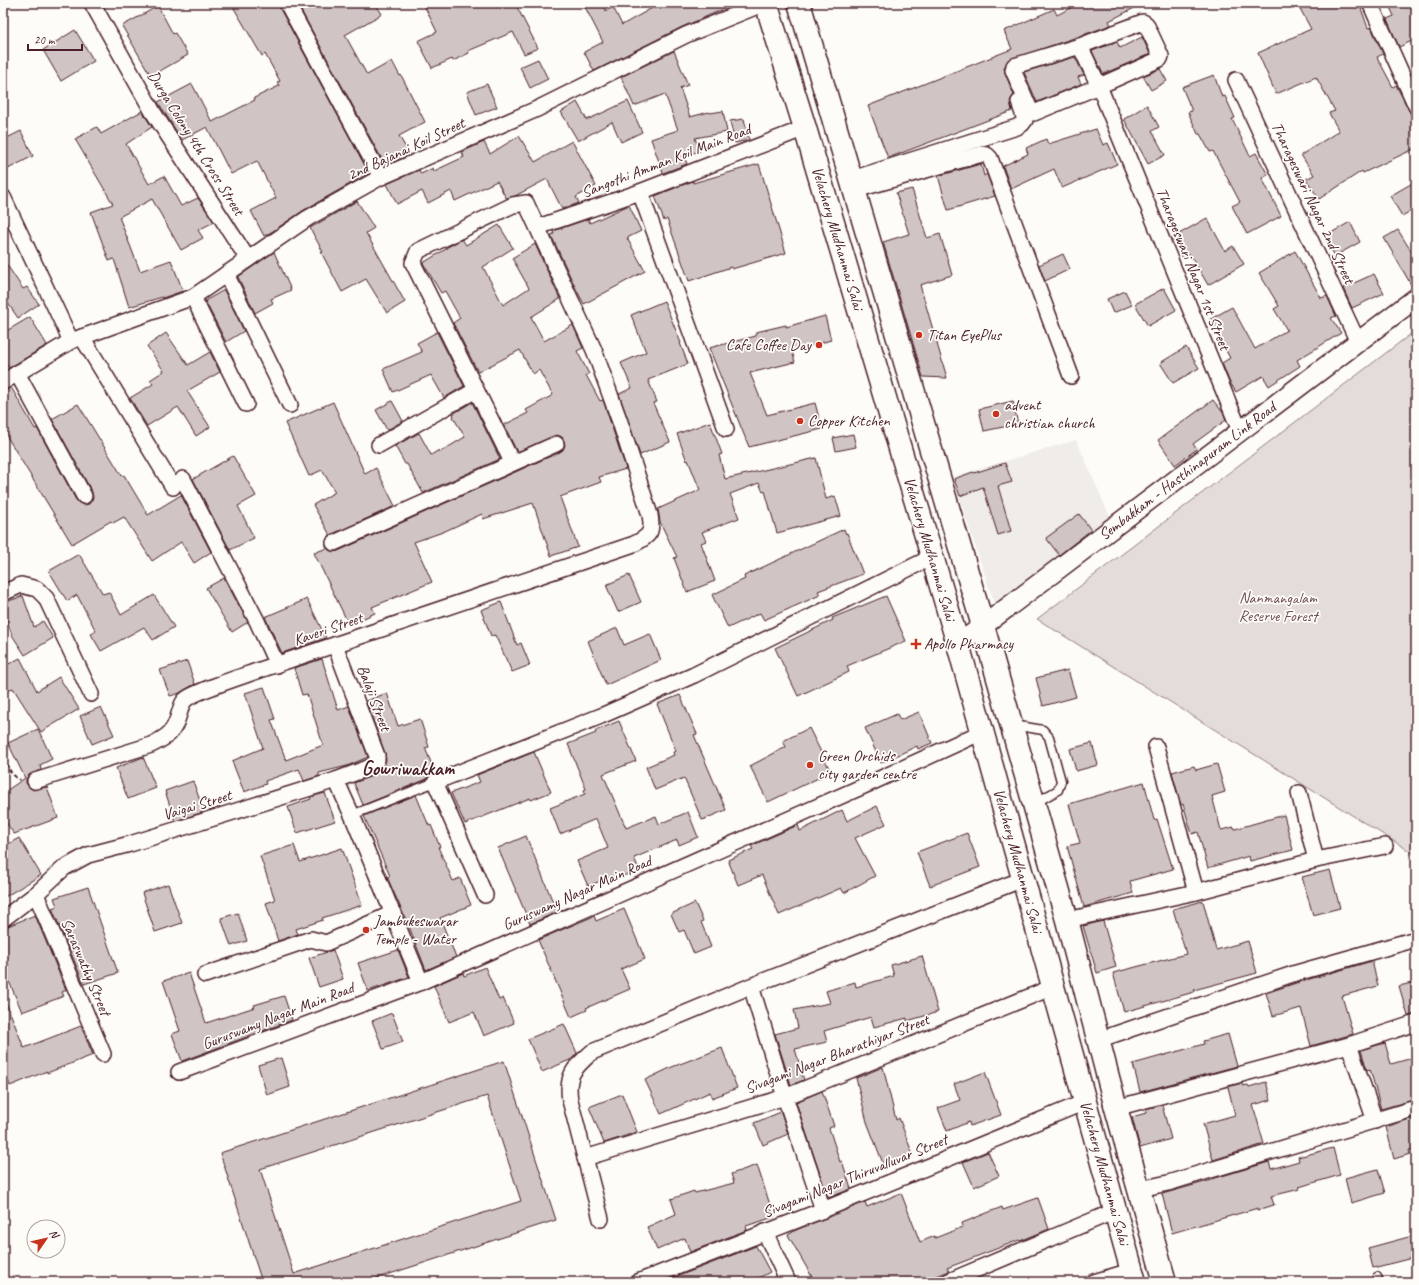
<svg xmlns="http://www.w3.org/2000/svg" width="1419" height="1285" font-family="Caveat,sans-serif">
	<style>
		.built { fill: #f0ece8 }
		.green { fill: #e3dcda; stroke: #967e82 }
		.building { fill: #d0c5c4; stroke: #4a1f2b; fill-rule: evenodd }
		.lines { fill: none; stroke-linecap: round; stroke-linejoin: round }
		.service-casing { stroke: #4a1f2b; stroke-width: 11 }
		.minor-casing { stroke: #4a1f2b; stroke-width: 18 }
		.tertiary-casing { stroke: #4a1f2b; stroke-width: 22 }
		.primary-casing { stroke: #4a1f2b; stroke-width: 25 }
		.path { stroke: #4a1f2b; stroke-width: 2.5; stroke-dasharray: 4 3; stroke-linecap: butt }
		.service { stroke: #fdfcf7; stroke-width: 8 }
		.minor { stroke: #fdfcf7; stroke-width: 15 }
		.tertiary { stroke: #fdfcf7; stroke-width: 19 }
		.primary { stroke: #fdfcf7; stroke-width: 22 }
		.poi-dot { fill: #c8321e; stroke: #fdfcf7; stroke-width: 1.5 }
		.labels { text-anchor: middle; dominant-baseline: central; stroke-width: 3.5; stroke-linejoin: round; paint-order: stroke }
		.street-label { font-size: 16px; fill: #4a1f2b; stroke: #fdfcf7 }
		.poi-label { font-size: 16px; fill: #4a1f2b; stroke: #fdfcf7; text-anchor: start }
		.park-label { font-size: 16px; fill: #704e57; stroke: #fdfcf7 }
		.district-label { font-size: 20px; font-weight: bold; fill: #4a1f2b; stroke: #fdfcf7 }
	</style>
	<rect width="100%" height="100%" fill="#fdfcf7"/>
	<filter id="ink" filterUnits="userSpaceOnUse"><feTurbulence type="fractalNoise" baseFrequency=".025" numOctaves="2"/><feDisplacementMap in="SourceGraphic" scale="8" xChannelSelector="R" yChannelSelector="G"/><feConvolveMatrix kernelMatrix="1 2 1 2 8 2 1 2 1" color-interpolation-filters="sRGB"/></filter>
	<g filter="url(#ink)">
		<polygon class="built" points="1076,440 1111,519 996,608 952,477"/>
		<polygon class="green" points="1416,330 1416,855 1037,619"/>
		<g class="building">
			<polygon points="231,3 278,3 279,7 369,173 304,210 273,231 264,236 251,211 276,198 257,161 231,174 207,127 182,140 158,102 192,84 212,122 255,100 254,98 279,86 277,82 280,81 265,54 262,56"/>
			<polygon points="302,3 375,3 382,14 345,35 367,75 392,61 400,76 401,75 425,122 399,136 410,155 385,165 298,5"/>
			<polygon points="423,3 515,3 538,48 524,54 513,32 468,51 469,53 453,61 452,59 432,68 418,41 437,32"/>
			<polygon points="583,3 602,3 606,11 613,7 622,25 661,3 738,3 682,27 594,71 584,52 603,42"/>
			<polygon points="1080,3 1144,3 1109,21 1111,25 1077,37 1008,60 1004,68 1005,73 1014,95 1010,101 1012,111 888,158 868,106 1012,49 1004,31 1054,9 1057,15"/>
			<polygon points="1297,3 1359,3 1368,28 1371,27 1383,54 1377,57 1393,87 1396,85 1416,124 1416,148 1363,173 1362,171 1319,199 1306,179 1314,175 1301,155 1339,131 1329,113 1335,111 1316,77 1276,94 1258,53 1311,29"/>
			<polygon points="1388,3 1416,3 1416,39 1399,47 1387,19 1394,16"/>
			<polygon points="158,6 173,34 175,33 188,55 151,76 122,26"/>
			<polygon points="75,30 94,61 61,81 43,50"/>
			<polygon points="1142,37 1150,54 1103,74 1092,51 1117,42 1120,48"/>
			<polygon points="674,51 688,85 680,88 690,117 709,112 710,113 723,111 727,132 695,138 700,151 684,156 687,164 663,173 651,139 678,130 665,94 634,106 621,77"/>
			<polygon points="1075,57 1084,75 1078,77 1081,84 1037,102 1024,72"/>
			<polygon points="538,59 548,79 530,88 520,67"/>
			<polygon points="1160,69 1167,81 1151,90 1143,76"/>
			<polygon points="1214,75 1222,97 1225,96 1235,118 1232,119 1250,156 1256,153 1268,175 1262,178 1281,216 1247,234 1232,206 1240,202 1213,151 1210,152 1200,134 1198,134 1188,112 1192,111 1182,87"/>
			<polygon points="487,84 497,107 476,115 467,92"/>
			<polygon points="628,101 642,132 621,142 612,122 578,141 561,112 577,102 587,120"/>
			<polygon points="1147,105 1159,127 1152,131 1165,155 1148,164 1124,119"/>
			<polygon points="142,111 152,127 126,144 149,184 164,176 181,206 198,198 214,222 198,230 203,238 181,250 152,199 119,217 140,271 171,260 183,291 162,298 162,297 129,307 114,259 109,261 91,212 113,204 75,139 97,127 101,134"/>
			<polygon points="744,119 749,140 735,143 730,121"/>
			<polygon points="1096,129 1103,145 1108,143 1117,164 1062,188 1054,169 1011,189 1003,166 1028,154 1026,148 1046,139 1048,144"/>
			<polygon points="21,131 33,156 8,169 3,159 3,140"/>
			<polygon points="519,136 535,162 572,141 596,186 576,197 579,203 562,209 547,179 515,196 506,198 497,181 455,201 451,191 428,203 422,191 397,204 387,184 419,170 421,174 433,168 434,171 464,157 462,152 484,142 490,154"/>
			<polygon points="759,164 786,253 732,269 731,267 689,281 667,219 664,221 655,196 693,181 693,183"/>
			<polygon points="981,164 984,176 987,174 995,196 948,210 938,176"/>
			<polygon points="1416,181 1416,208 1402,216 1390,196"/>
			<polygon points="912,189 927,238 940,234 952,275 920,285 947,378 923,377 883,242 909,234 896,193"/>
			<polygon points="357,201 374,228 366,233 405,302 387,313 366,279 342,292 321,252 323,252 310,228"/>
			<polygon points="629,205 641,231 627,238 645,271 584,304 576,289 551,235 554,234 553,231 588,219 590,223"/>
			<polygon points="1207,218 1225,251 1233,246 1244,264 1208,285 1190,254 1183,258 1172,238"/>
			<polygon points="1350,222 1360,242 1335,256 1324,237"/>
			<polygon points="499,225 513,248 483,267 503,305 529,288 512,258 535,244 560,299 531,317 544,341 573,325 583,348 577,351 589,374 586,375 600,401 603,400 626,469 599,477 601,482 560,497 578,547 551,556 533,503 483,519 482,514 443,532 414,542 432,582 372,607 375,613 349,625 314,553 327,548 333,552 338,551 560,452 563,450 565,445 564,441 562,437 557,435 517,452 504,425 528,413 526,410 553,395 539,370 533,374 520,350 478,372 453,323 460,318 445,291 441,293 423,263 446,249 446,248 462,239 466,245"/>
			<polygon points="1398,230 1416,259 1416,287 1413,288 1384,238"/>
			<polygon points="1295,251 1321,298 1327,296 1336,316 1331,318 1341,333 1297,360 1300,366 1269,386 1263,376 1236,392 1229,381 1222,363 1230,358 1209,320 1232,307 1255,349 1287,330 1274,309 1279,306 1259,273"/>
			<polygon points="274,252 291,290 271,299 273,303 255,313 238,277"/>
			<polygon points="1063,254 1070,269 1045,281 1039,265"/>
			<polygon points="3,259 23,289 27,287 39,304 18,318 3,296"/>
			<polygon points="1374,274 1384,293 1352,308 1343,288"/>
			<polygon points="1164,288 1176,310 1148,326 1135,304"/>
			<polygon points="224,290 244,331 226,342 205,301"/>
			<polygon points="1125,291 1132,305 1113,313 1107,299"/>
			<polygon points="664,301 681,343 680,343 688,364 648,380 657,402 653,403 670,442 640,455 619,394 632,388 621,363 646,352 631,315"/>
			<polygon points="825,316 831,340 792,351 795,362 750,373 767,415 815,403 822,429 749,447 709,348 756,336 756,332 786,325 786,327"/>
			<polygon points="30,317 47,345 9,368 3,358 3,333"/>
			<polygon points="437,332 464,386 444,398 431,375 393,392 383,369 422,352 417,343"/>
			<polygon points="166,333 188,365 210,352 220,372 187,391 210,427 196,436 178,407 147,426 130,398 153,384 150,380 164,371 147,346"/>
			<polygon points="1186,347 1199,368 1173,383 1160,363"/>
			<polygon points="11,387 35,429 37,428 76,500 79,503 84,505 89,504 92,500 93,497 92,492 52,419 78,404 122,476 124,475 148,515 181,495 211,552 194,563 181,542 152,561 124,517 113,523 111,521 72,544 3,430 3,391"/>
			<polygon points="1213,400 1224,414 1226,420 1193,444 1197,449 1175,465 1158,440"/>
			<polygon points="392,401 403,421 387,430 376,410"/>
			<polygon points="1013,401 1018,424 984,431 979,409"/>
			<polygon points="333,402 365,474 376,468 395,506 330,535 313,505 335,492 322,470 309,476 285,423"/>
			<polygon points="472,402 500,459 423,493 407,464 405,464 395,446 419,433 431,455 439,450 440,452 465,437 453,417 454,416 453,414"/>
			<polygon points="710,422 722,454 719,455 725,479 816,458 826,499 835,496 841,516 777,533 765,491 763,492 759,483 730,494 739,518 702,532 706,541 701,543 715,581 687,592 674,558 677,557 660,522 658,509 700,490 688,460 687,461 677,434"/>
			<polygon points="853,434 856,447 836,451 833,438"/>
			<polygon points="233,456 256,496 238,506 254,538 230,550 193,479"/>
			<polygon points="1005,463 1012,482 998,486 1011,531 998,535 983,487 960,496 954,479 973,472 974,473"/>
			<polygon points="1079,514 1091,530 1059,555 1046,538"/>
			<polygon points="844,529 846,534 847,533 863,574 818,591 820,595 764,620 760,613 728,628 712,595 745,579 744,576"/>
			<polygon points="79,554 103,594 109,592 121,615 154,595 174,627 153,640 144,627 101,651 91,634 96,631 77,595 67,601 49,571"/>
			<polygon points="629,575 641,602 618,612 606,585"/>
			<polygon points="224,578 248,622 232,632 206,588"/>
			<polygon points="23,596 34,627 43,621 53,638 25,655 12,635 3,609 3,603"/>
			<polygon points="886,596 906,641 847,666 849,672 798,696 775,648 833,620 832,618"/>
			<polygon points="307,599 326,638 282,653 265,617"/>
			<polygon points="501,602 517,645 521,643 530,665 512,672 495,635 491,636 481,610"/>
			<polygon points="617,628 624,645 650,634 661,660 606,685 588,641"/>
			<polygon points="20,658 37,691 59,677 79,709 41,732 13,688 3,693 3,667"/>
			<polygon points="322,659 338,710 349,706 368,757 347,766 319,773 319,776 304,781 299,769 265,781 266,784 244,792 232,761 263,748 245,693 264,687 275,719 271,720 286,760 323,745 307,694 302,695 294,668"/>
			<polygon points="187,661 195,684 180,693 170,696 160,670"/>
			<polygon points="1068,670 1076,697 1043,706 1036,678"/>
			<polygon points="387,693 398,726 420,719 429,747 425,748 435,772 428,776 427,779 363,805 354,783 377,774 384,765 386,760 385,753 366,701"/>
			<polygon points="680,695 697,734 694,735 726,810 702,820 684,778 655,790 646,767 674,755 673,752 676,751 657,704"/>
			<polygon points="101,707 114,735 92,744 80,716"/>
			<polygon points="919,712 932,743 918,749 917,746 881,763 865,728 897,714 900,720"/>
			<polygon points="619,721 636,761 603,774 626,828 656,816 659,824 688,812 698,837 679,845 677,840 634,858 639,869 619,878 618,874 588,886 577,861 608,848 597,821 596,819 560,834 550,808 585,794 584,790 586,789 568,744 596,733 595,731"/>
			<polygon points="809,728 831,772 768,802 750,766 786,747 783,741"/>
			<polygon points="38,729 52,759 40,765 41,770 29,775 26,779 26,783 29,787 33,790 47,787 58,818 14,834 3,818 3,793 25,778 8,743"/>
			<polygon points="1092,743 1098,765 1076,771 1070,749"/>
			<polygon points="534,752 551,792 531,800 530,798 465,824 451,793 480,782 477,775"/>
			<polygon points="143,757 156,788 128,799 116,768"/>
			<polygon points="1217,764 1225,792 1212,796 1221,830 1234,827 1235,829 1284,815 1293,850 1250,861 1249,856 1208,868 1198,832 1192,834 1183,804 1181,805 1172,772 1194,766 1196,770"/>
			<polygon points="193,781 204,812 175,821 165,791"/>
			<polygon points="1144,782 1154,820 1157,819 1173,869 1130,881 1133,893 1084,907 1067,846 1080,843 1069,804"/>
			<polygon points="325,793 335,821 297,833 288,807 311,799 310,797"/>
			<polygon points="416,795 429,826 431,825 440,847 438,847 453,881 460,878 471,905 440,918 456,957 426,970 410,929 387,877 390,876 364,816"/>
			<polygon points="877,806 886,824 855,838 875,876 844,893 841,888 779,915 762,875 738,885 728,860 753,849 751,846 798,825 800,831 842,810 847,821"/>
			<polygon points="967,833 980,867 930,886 917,852"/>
			<polygon points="526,836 557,912 530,924 498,848"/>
			<polygon points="19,838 41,875 3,898 3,847"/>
			<polygon points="294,845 300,862 342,848 362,905 322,918 323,920 296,929 298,934 278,941 266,903 275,900 260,856"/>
			<polygon points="1330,870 1340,908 1313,915 1302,877"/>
			<polygon points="168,884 182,923 155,932 142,893"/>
			<polygon points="88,887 118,973 84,984 52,908 57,906 54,898"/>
			<polygon points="1203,901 1216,950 1248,941 1257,973 1194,990 1194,992 1124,1012 1113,973 1186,954 1173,909"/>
			<polygon points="695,903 703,921 701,922 711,947 694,954 684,930 679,932 671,914"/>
			<polygon points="624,909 645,959 621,969 630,989 586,1008 587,1010 571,1017 538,940 594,916 596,921"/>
			<polygon points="238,913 247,941 231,946 221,918"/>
			<polygon points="35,915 66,990 62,992 64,996 22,1012 3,967 3,928"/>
			<polygon points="1103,921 1116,967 1097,973 1083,926"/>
			<polygon points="333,950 343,979 319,987 309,958"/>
			<polygon points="398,950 409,977 368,991 358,963"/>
			<polygon points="922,956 938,1012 907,1021 907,1018 874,1027 871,1017 824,1031 827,1042 795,1049 804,1080 791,1085 775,1034 798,1028 794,1010 830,1003 826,991 855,982 856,987 894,976 891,965"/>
			<polygon points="1372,961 1378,986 1342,996 1353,1034 1311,1046 1301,1008 1273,1016 1266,993 1296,983"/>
			<polygon points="485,967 499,1000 503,998 514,1023 484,1036 474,1012 449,1022 434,986 463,973 464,976"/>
			<polygon points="189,973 206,1023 255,1007 254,1005 284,996 292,1020 182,1061 172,1034 180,1031 163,981"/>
			<polygon points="1416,982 1416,1014 1408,1016 1399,986"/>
			<polygon points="3,997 4,997 24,1048 81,1026 93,1055 47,1073 47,1071 10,1086 3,1068"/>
			<polygon points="392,1013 403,1042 383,1049 372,1021"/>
			<polygon points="564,1024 577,1053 572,1059 542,1072 528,1039"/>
			<polygon points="1228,1034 1237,1066 1140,1092 1133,1064 1204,1044 1203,1041"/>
			<polygon points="1385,1043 1391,1064 1416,1057 1416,1099 1381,1109 1370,1069 1367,1070 1361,1050"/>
			<polygon points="722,1048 737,1088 712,1098 710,1092 661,1114 645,1080 672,1067"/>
			<polygon points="281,1058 290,1087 267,1095 258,1065"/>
			<path d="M 504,1061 L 556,1220 L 365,1282 L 262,1282 L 220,1153 ZM 487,1096 L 521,1201 L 294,1274 L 260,1169 Z"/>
			<polygon points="883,1067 896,1120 899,1118 913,1155 884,1166 867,1122 856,1078"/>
			<polygon points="985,1072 1001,1115 970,1126 969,1122 947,1131 938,1108 960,1100 954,1084"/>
			<polygon points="1266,1082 1271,1100 1253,1105 1264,1144 1213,1160 1203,1124 1235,1115 1228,1087 1242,1083 1243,1086 1248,1085 1249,1087"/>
			<polygon points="822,1091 834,1126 829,1128 840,1162 842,1161 851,1189 828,1198 796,1102"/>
			<polygon points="622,1094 637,1132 604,1143 589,1107"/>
			<polygon points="1162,1105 1171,1139 1140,1148 1132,1117 1146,1113 1145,1109"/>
			<polygon points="781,1112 788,1134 763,1145 754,1123"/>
			<polygon points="1416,1117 1416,1149 1409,1150 1410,1154 1394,1159 1386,1127"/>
			<polygon points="1333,1148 1340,1175 1299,1187 1300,1189 1271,1196 1274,1205 1258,1210 1258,1208 1172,1233 1162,1194 1212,1180 1212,1179 1269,1162 1271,1169 1299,1161 1298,1157"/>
			<polygon points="988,1152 999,1176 974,1187 963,1162"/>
			<polygon points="757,1165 774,1217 746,1226 747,1230 690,1252 685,1238 657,1250 647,1227 676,1214 671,1199 694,1191 695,1193 734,1183 731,1174"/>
			<polygon points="1378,1169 1385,1193 1351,1203 1345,1178"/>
			<polygon points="901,1193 920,1242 935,1236 935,1238 963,1227 962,1223 1002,1207 1003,1210 1038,1198 1049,1229 1025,1239 1020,1241 1019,1240 947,1268 949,1271 922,1282 815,1282 788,1235 796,1230 865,1202 867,1207"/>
			<polygon points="1416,1235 1416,1257 1373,1268 1368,1248"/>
			<polygon points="756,1246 770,1272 751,1282 663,1282"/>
		</g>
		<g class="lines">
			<g class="service-casing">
				<g id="service">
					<polyline points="1013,725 1043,730 1049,737 1061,781 1058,790 1035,803"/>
					<polyline points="352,815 435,782"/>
					<polyline points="1377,1277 1379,1282"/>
				</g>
			</g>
			<g class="minor-casing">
				<g id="minor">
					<polyline points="92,3 153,112 248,259"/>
					<polyline points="287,3 381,177"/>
					<polyline points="1370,3 1416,106"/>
					<polyline points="1080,46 1099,86 1160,59 1161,56 1146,24 1143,22 1080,46 1014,66 1013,70 1031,112 1034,113 1099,86 1240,431"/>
					<polyline points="1236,80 1358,342"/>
					<polyline points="852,179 1017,127 1022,124 1025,120 1019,102"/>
					<polyline points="855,190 982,154 987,155 990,158 1071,376"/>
					<polyline points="640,192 726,429"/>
					<polyline points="3,197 71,341"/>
					<polyline points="538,227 640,192 805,128"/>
					<polyline points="226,274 290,405"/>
					<polyline points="193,297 246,404"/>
					<polyline points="82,337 173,487"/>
					<polyline points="17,373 84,496"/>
					<polyline points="3,382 71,341 193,297 308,218 381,177 537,109 686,35 765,3"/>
					<polyline points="379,445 476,390"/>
					<polyline points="183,479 257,621 277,665"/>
					<polyline points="334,543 556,444"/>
					<polyline points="3,593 21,585 37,589 46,598 91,694"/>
					<polyline points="1156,747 1196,892"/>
					<polyline points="336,780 352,815 421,982"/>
					<path d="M 35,781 L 151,745 C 167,737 174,733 179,714 C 181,709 181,704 185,700 C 193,692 243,676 257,671 L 634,544 C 650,536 653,532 650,515 L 620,422 L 594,350 L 526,203 L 513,205 L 418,251 L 413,263 L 512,462"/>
					<polyline points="1299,793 1316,860"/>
					<polyline points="36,894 103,1054"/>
					<polyline points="485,895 435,782 601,716 694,675 932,557"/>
					<polyline points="3,919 36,894 64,868 88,855 130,844 336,780 373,766 377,760 377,756 335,645"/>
					<polyline points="1067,920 1196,892 1316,860 1385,846"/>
					<polyline points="205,975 311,939 326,943 393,913"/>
					<polyline points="751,986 785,1097 823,1210"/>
					<polyline points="1098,1040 1293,974 1416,939"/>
					<polyline points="1349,1045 1375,1121"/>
					<polyline points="179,1072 421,982 875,781 982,732"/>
					<polyline points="1116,1108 1349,1045 1416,1023"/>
					<polyline points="585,1158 785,1097 1053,987"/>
					<polyline points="1140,1189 1168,1183 1416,1108"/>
					<path d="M 601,1219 L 570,1100 C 566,1075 574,1068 592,1052 L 751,986 L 1023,879"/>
					<polyline points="765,1232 788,1282"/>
					<polyline points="638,1282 823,1210 1085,1102"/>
					<polyline points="947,1282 1115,1211"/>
					<polyline points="1094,1282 1131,1271"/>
				</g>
			</g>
			<g class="tertiary-casing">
				<g id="tertiary">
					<path id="s1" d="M 958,644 L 983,626 L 1416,298"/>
				</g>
			</g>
			<g class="primary-casing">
				<g id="primary">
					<path id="s2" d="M 766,3 L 805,128 L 958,644 L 1135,1282"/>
					<polyline points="799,3 983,626 1034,804 1067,920 1116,1108 1165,1282"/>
				</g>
			</g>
			<path class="path" d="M 3,757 C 7,766 10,775 20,780"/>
			<use href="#service" class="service"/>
			<use href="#minor" class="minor"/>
			<use href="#tertiary" class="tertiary"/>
			<use href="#primary" class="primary"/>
		</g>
	</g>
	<g class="poi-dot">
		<circle cx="919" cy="335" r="4"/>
		<circle cx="819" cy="345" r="4"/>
		<circle cx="996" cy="414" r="4"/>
		<circle cx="800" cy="421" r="4"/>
		<path d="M914 638h4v4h4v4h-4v4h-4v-4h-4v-4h4z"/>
		<circle cx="810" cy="765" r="4"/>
		<circle cx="366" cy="930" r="4"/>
	</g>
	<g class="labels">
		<g class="street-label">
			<text transform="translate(196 143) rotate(58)">Durga Colony 4th Cross Street</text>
			<text transform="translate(406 149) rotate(-25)">2nd Bajanai Koil Street</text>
			<text transform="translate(666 161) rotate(-21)">Sangothi Amman Koil Main Road</text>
			<text transform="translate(1313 203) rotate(65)">Tharageswari Nagar 2nd Street</text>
			<text stroke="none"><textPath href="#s2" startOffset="246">Velachery Mudhanmai Salai</textPath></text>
			<text transform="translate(1193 269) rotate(68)">Tharageswari Nagar 1st Street</text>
			<text stroke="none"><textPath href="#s1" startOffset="287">Sembakkam - Hasthinapuram Link Road</textPath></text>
			<text stroke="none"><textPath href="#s2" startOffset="570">Velachery Mudhanmai Salai</textPath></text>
			<text transform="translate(328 629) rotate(-19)">Kaveri Street</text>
			<text transform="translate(374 698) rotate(69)">Balaji Street</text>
			<text transform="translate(197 805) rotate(-17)">Vaigai Street</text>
			<text stroke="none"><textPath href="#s2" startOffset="894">Velachery Mudhanmai Salai</textPath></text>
			<text transform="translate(577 893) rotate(-24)">Guruswamy Nagar Main Road</text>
			<text transform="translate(86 967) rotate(67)">Saraswathy Street</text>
			<text transform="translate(278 1016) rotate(-21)">Guruswamy Nagar Main Road</text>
			<text transform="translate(837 1054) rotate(-21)">Sivagami Nagar Bharathiyar Street</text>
			<text stroke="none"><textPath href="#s2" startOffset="1218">Velachery Mudhanmai Salai</textPath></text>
			<text transform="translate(855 1176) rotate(-22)">Sivagami Nagar Thiruvalluvar Street</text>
		</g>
		<g class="poi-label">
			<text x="927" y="335">Titan EyePlus</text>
			<text x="811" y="345" text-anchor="end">Cafe Coffee Day</text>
			<text x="1004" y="405">advent<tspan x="1004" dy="18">christian church</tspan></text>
			<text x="808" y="421">Copper Kitchen</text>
			<text x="924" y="644">Apollo Pharmacy</text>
			<text x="818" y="756">Green Orchids<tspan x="818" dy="18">city garden centre</tspan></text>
			<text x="374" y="921">Jambukeswarar<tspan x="374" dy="18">Temple - Water</tspan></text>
		</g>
		<g class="park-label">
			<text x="1278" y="598">Nanmangalam<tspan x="1278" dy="18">Reserve Forest</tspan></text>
		</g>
		<g class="district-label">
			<text x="408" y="768">Gowriwakkam</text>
		</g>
	</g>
	<rect width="1419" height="1285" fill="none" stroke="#fdfcf7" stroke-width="16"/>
	<rect x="8" y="8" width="1403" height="1269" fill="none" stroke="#4a1f2b" stroke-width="1.5" filter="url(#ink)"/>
	<g transform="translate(46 1239) rotate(56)"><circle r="19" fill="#fdfcf7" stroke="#b5a4a5"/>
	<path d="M0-3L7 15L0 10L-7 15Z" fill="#c8321e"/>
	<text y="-6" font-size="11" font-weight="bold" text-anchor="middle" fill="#4a1f2b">N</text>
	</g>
	<path d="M28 44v6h54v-6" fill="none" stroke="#4a1f2b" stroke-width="2"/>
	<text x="34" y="44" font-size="12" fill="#4a1f2b" stroke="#fdfcf7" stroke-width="3" paint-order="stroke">20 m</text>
</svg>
